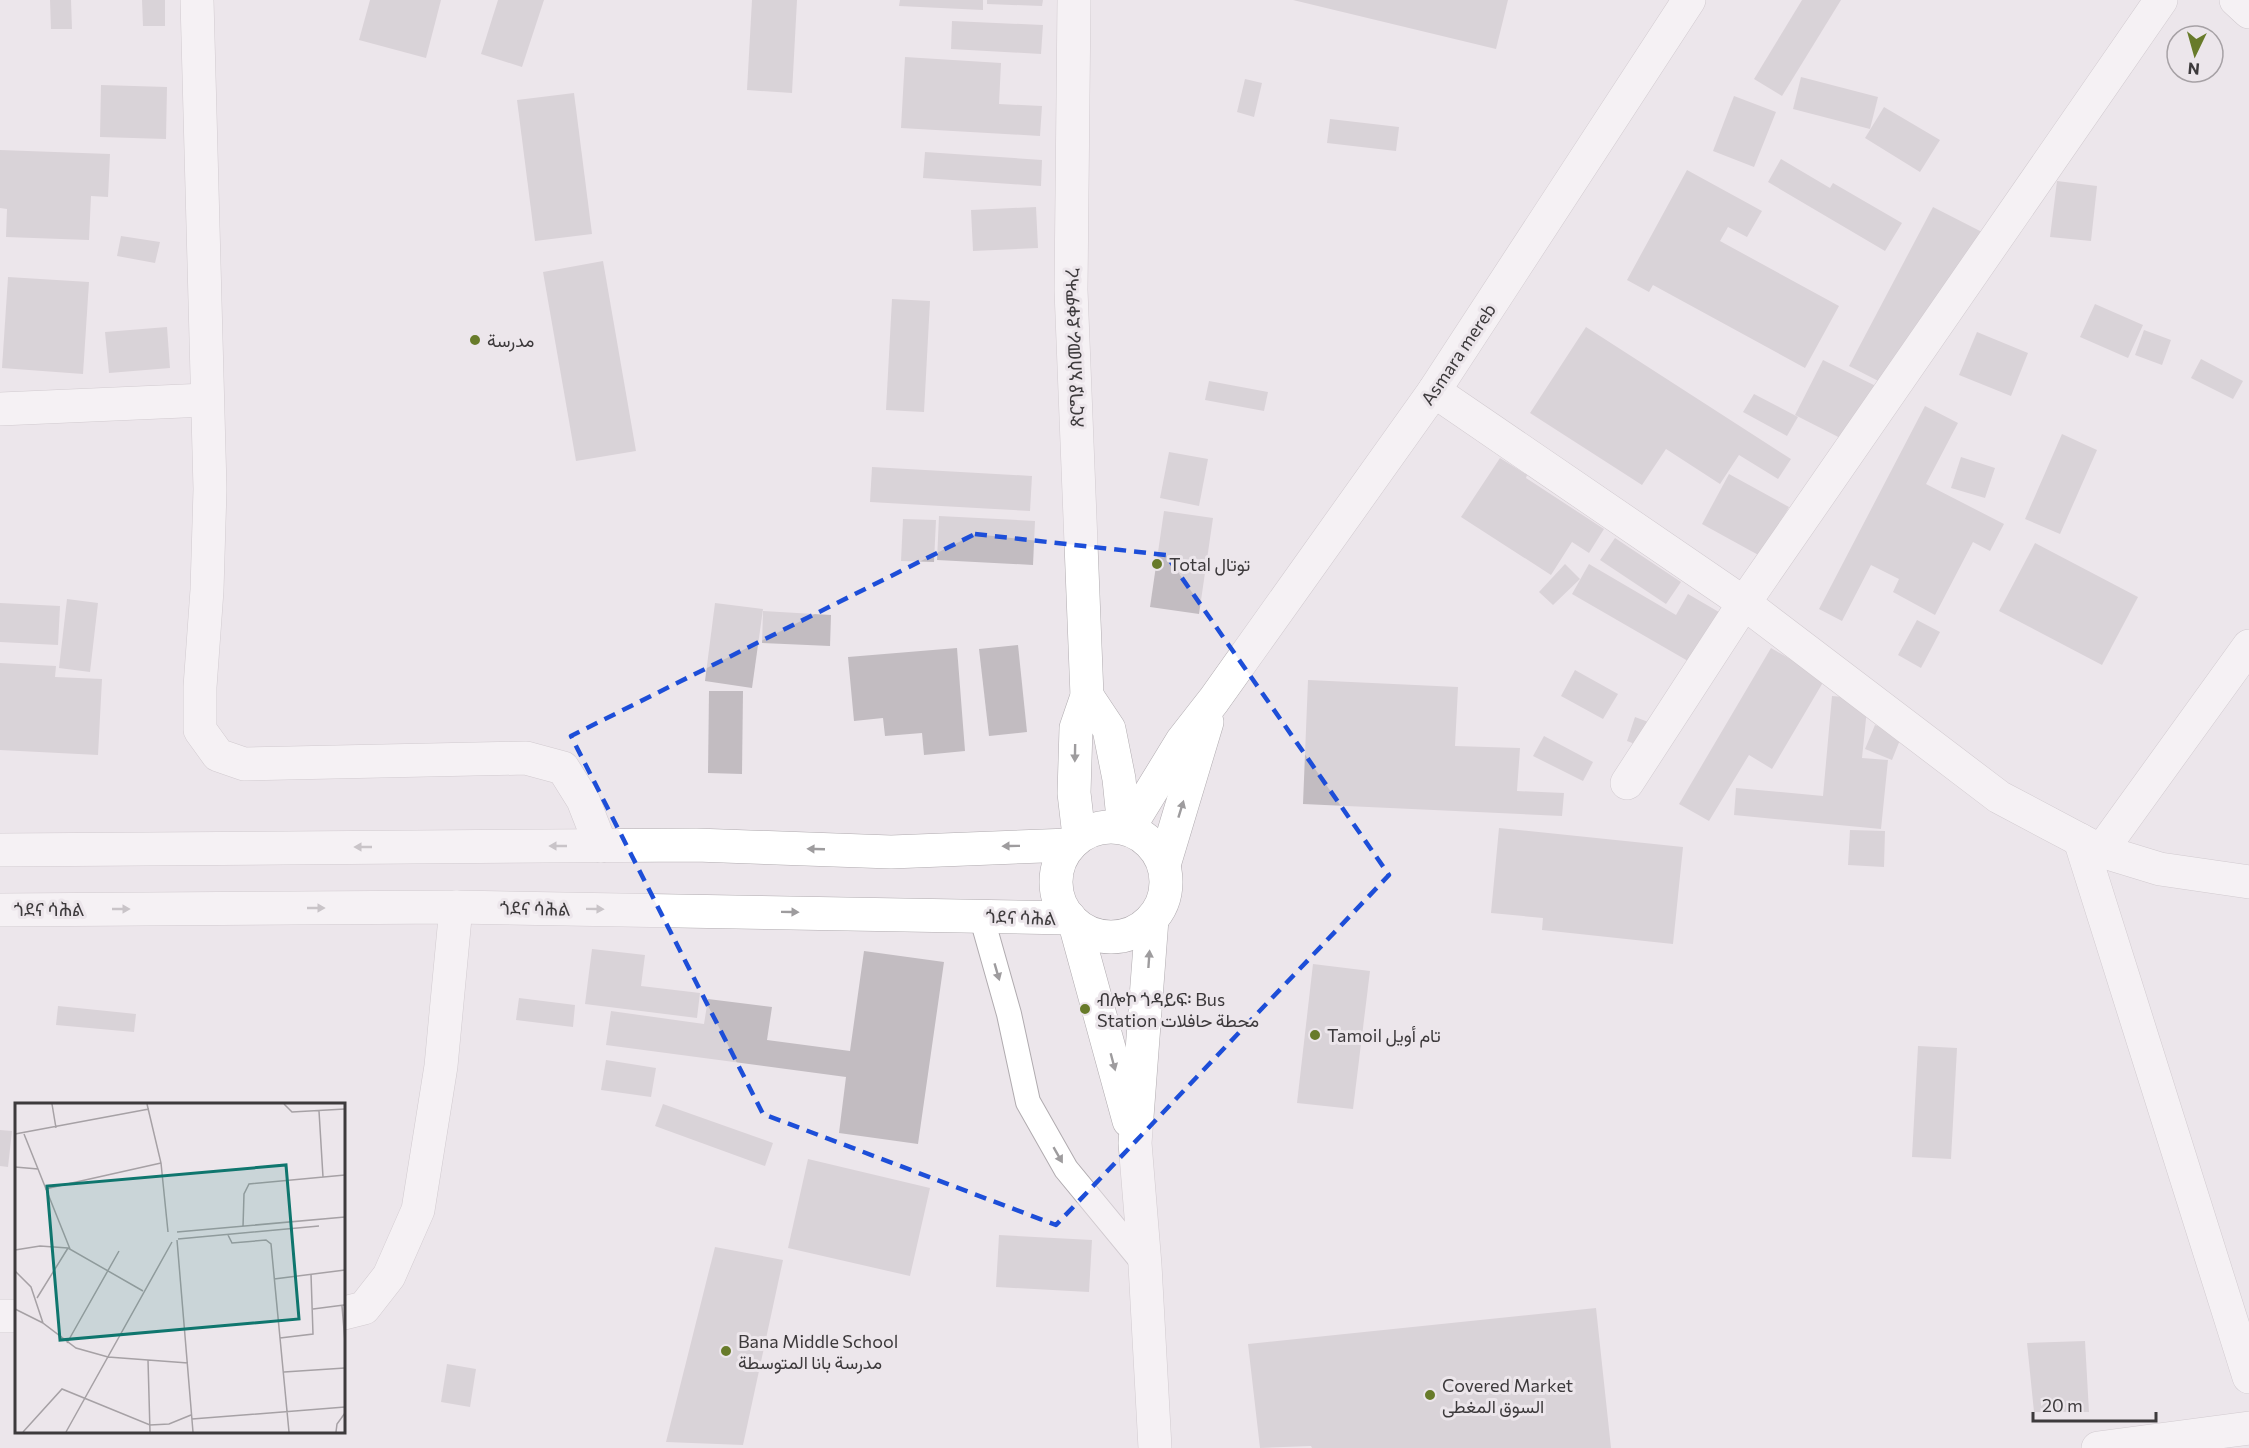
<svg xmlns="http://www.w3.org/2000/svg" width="2249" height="1448" font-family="Commissioner,Vazirmatn,'Noto Sans Ethiopic',sans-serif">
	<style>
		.building { fill: #c2bcc1 }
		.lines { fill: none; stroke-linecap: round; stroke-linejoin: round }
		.service-casing { stroke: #b0abaf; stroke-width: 26 }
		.minor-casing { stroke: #b0abaf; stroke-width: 34 }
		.primary-casing { stroke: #b0abaf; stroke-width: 34 }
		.trunk-casing { stroke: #b0abaf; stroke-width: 34 }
		.service { stroke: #fff; stroke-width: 24 }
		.minor { stroke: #fff; stroke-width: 33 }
		.primary { stroke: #fff; stroke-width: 33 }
		.trunk { stroke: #fff; stroke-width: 33 }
		.oneway { fill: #9e9c9e }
		.marked { fill: none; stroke: #1d4ed8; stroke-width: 4.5; stroke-dasharray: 12 8; stroke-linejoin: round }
		.poi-dot { fill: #687b2a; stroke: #ece6eb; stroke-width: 2 }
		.labels { text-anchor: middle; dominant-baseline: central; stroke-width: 6; stroke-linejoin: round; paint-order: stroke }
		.poi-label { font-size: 18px; fill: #3d3a3c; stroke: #ece6eb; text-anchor: start }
		.street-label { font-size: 18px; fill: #3d3a3c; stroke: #ece6eb }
		.inset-road { fill: none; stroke: #a6a1a5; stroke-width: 1.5 }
		.view { fill: #0f766e; fill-opacity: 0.15; stroke: #0f766e; stroke-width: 3 }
		.inset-edge { fill: none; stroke: #3d3a3c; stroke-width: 3 }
	</style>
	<rect width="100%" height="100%" fill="#ece6eb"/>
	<g class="building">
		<polygon points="50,0 71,0 72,29 51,29"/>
		<polygon points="142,0 165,0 165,26 143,26"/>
		<polygon points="370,0 441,0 426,58 359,40"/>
		<polygon points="498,0 544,0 522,67 481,54"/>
		<polygon points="752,0 797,0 792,93 747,90"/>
		<polygon points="900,0 983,0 983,10 899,6"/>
		<polygon points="987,0 1043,0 1042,6 987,4"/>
		<polygon points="1293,0 1508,0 1496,49"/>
		<polygon points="1802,0 1841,0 1782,96 1754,79"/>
		<polygon points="952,21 1043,25 1041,54 951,49"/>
		<polygon points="905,57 1001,63 999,104 1042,106 1040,136 901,128"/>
		<polygon points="1801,77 1878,97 1870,129 1793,109"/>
		<polygon points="1245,79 1262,83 1254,117 1237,112"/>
		<polygon points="101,85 167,87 166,139 100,137"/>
		<polygon points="574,93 592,234 535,241 517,100"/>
		<polygon points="1734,96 1776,112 1754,167 1713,151"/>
		<polygon points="1884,107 1940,140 1920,172 1865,138"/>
		<polygon points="1330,119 1399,127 1396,151 1327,143"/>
		<polygon points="0,150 110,154 108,197 91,196 89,240 6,237 7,209 0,208"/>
		<polygon points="925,152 1042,160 1041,186 923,178"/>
		<polygon points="1781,159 1830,188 1833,183 1902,223 1885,251 1768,182"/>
		<polygon points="1687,170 1762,211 1747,237 1728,227 1720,241 1839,306 1805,368 1653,285 1649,292 1627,280"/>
		<polygon points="2057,181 2097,186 2091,241 2050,237"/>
		<polygon points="1036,207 1038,248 973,251 971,210"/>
		<polygon points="1933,207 1982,232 1898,391 1849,366"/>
		<polygon points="121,236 160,242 155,263 117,256"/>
		<polygon points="603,261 636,451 576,461 543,272"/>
		<polygon points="8,277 89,282 83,374 2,368"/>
		<polygon points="892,299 930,301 924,412 886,410"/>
		<polygon points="2095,304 2143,325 2128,358 2080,337"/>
		<polygon points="167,327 170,368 109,373 105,332"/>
		<polygon points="1586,327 1791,459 1778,479 1739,455 1720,484 1666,449 1642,485 1530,413"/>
		<polygon points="2144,330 2171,340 2162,365 2135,355"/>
		<polygon points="1977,332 2028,353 2011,396 1959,375"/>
		<polygon points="2201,359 2243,381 2233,399 2191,378"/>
		<polygon points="1823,360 1886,391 1858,447 1795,415"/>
		<polygon points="1209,381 1268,392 1264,411 1205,400"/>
		<polygon points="1754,394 1798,417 1787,436 1743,412"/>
		<polygon points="1925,406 1958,423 1926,484 2004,524 1990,551 1973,542 1935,615 1893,592 1899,579 1871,565 1842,621 1819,609"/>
		<polygon points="2062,434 2097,450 2060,534 2025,519"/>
		<polygon points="1169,452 1208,459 1199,506 1160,498"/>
		<polygon points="1961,457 1995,468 1985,498 1951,488"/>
		<polygon points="1500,458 1527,475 1526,478 1604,529 1589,553 1572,542 1551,575 1461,517"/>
		<polygon points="872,467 1032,476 1030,511 870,502"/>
		<polygon points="1729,474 1789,507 1762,557 1702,524"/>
		<polygon points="1164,511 1213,518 1199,614 1150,607"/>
		<polygon points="939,516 1035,521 1033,565 937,560"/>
		<polygon points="903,519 936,520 934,562 901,561"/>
		<polygon points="1615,538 1681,582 1666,604 1600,560"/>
		<polygon points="2035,543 2138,597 2102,665 1999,611"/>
		<polygon points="1565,564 1580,579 1553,605 1539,592"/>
		<polygon points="1589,564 1676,615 1688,594 1736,622 1707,672 1572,594"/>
		<polygon points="67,599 98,603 90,672 59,668"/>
		<polygon points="0,603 60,606 58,645 0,642"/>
		<polygon points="715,603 763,609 752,688 705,681"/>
		<polygon points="763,611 831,615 830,646 762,643"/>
		<polygon points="1917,620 1940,632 1921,668 1898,655"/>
		<polygon points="1018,645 1027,732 989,736 979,649"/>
		<polygon points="957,648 965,751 924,755 922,733 885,736 883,718 854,721 848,657"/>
		<polygon points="1771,648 1825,679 1772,769 1749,755 1709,821 1679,804"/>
		<polygon points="0,663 56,666 55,677 102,679 98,755 0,750"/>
		<polygon points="1575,670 1618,694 1603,719 1561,696"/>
		<polygon points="1308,680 1458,687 1455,746 1520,748 1517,791 1564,793 1562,816 1303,804"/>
		<polygon points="709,691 743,691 742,774 708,773"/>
		<polygon points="1832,696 1868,699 1862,758 1888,760 1881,829 1734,815 1736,788 1823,796"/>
		<polygon points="1635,717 1659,726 1651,750 1627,741"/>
		<polygon points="1875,725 1902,735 1892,760 1865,749"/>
		<polygon points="1544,736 1593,762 1583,781 1533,756"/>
		<polygon points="1499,828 1683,847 1673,944 1542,930 1543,918 1491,913"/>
		<polygon points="1850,830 1885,831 1884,867 1848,865"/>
		<polygon points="592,949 645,955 641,986 700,993 697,1018 585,1004"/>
		<polygon points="864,951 944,962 918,1144 839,1133 846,1077 606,1045 611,1011 704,1024 708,999 772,1007 767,1040 850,1051"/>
		<polygon points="1313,964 1370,971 1353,1109 1297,1103"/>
		<polygon points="519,998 575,1005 573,1027 516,1020"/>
		<polygon points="58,1006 136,1014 134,1032 56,1025"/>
		<polygon points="1918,1046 1957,1048 1951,1159 1912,1157"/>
		<polygon points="606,1060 656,1068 651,1097 601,1090"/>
		<polygon points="663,1104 773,1143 765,1166 655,1126"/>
		<polygon points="0,1130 12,1131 8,1167 0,1166"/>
		<polygon points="808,1159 930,1188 910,1276 788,1248"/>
		<polygon points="999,1235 1092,1240 1089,1292 996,1287"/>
		<polygon points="715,1247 783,1260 743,1445 666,1442"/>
		<polygon points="1596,1308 1611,1448 1312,1448 1311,1446 1260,1448 1248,1344"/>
		<polygon points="2085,1341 2089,1412 2034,1412 2027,1343"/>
		<polygon points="447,1364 476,1369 470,1407 441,1402"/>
	</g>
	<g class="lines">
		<g class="service-casing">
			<polyline id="service" points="981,915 1009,1014 1028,1102 1066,1169 1145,1265"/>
		</g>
		<g class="minor-casing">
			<g id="minor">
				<polyline points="197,0 210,489 207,590 200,687 200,730 218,755 244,764 526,758 563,768 583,800 601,846"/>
				<polyline points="2236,0 2249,12"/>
				<polyline points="1434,391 1744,603 1999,797 2101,851 2160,869 2249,882"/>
				<polyline points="0,409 206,400"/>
				<polyline points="1627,783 1744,603 2161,0"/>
				<polyline points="2080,840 2249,1377"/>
				<polyline points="2101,851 2249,646"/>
				<polyline points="344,1313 364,1308 389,1276 418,1210 441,1066 456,907"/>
				<polyline points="0,1316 16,1316"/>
				<polyline points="2098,1448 2249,1428"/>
			</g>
		</g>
		<g class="primary-casing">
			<g id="primary">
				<polyline points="1152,919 1135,1143 1145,1265 1155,1448"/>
				<polyline points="1075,924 1129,1121"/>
			</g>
		</g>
		<g class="trunk-casing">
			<g id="trunk">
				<polyline points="1074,0 1071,290 1087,696 1076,728 1074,793 1079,836"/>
				<polyline points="1087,696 1109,729 1119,779 1124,828"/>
				<circle cx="1111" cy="882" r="55"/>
				<polyline points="1128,829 1182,741 1214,700 1434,391 1689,0"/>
				<polyline points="0,850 696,845 891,852 1070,845"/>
				<polyline points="1164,865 1207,722"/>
				<polyline points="0,910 456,907 1070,918"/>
			</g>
		</g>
		<use href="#service" class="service"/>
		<use href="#minor" class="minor"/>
		<use href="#primary" class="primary"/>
		<use href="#trunk" class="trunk"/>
	</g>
	<defs><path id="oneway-solid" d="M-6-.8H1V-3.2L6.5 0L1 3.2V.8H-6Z" transform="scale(1.5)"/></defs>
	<g class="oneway">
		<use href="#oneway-solid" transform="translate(1075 753) rotate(91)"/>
		<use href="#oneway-solid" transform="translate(1181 809) rotate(-73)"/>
		<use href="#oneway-solid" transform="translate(558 846) rotate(180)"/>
		<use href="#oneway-solid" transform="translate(1011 846) rotate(179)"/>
		<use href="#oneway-solid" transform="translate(363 847) rotate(180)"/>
		<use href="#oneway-solid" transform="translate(816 849) rotate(-178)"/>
		<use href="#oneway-solid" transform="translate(316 908)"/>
		<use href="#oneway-solid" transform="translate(121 909)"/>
		<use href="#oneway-solid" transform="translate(595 909) rotate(1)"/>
		<use href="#oneway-solid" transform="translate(790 912) rotate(1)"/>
		<use href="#oneway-solid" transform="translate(1149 959) rotate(-86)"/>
		<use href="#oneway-solid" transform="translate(997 972) rotate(74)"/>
		<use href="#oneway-solid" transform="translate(1113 1062) rotate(75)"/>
		<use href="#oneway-solid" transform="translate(1058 1155) rotate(60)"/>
	</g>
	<path d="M0 0H2249V1448H0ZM 975,534 L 1166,555 L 1389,875 L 1056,1225 L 763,1114 L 571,736 Z" fill="#ece6eb" fill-opacity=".55" fill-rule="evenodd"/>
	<path class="marked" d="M 975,534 L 1166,555 L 1389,875 L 1056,1225 L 763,1114 L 571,736 Z"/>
	<g class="poi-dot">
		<circle cx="475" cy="340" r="6"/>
		<circle cx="1157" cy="564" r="6"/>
		<circle cx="1085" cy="1009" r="6"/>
		<circle cx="1315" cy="1035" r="6"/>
		<circle cx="726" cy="1351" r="6"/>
		<circle cx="1430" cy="1395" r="6"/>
	</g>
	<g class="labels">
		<g class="poi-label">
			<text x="487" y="340">مدرسة</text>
			<text x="1169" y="564">Total توتال</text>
			<text x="1097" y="999">ብሎኮ ጎዳይፍ፡ Bus<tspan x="1097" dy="21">Station محطة حافلات</tspan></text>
			<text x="1327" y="1035">Tamoil تام أويل</text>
			<text x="738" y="1341">Bana Middle School<tspan x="738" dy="21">مدرسة بانا المتوسطة</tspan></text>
			<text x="1442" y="1385">Covered Market<tspan x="1442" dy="21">السوق المغطى</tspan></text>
		</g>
		<g class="street-label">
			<text transform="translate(1074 348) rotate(-92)">ጽርግያ አስመራ ደቀምሓረ</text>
			<text transform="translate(1458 354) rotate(-56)">Asmara mereb</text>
			<text transform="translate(535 908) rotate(1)">ጎደና ሳሕል</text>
			<text x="49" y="909">ጎደና ሳሕል</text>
			<text transform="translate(1021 917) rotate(2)">ጎደና ሳሕል</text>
		</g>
	</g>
	<g transform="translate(15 1103)">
		<rect width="330" height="330" fill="#ece6eb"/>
		<path class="inset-road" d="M 37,1 L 41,25M 132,1 L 146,60 L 153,129M 269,1 L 277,9 L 330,6M 304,8 L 308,74M 0,31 L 134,6M 9,31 L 55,146M 0,64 L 23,66M 30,86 L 146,60M 228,124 L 229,91 L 234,81 L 330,72M 162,129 L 330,114M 213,132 L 217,140 L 251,137 L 256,141 L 274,329M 163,136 L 304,123M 162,137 L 178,329M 0,147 L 25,143 L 53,145 L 128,188M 0,168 L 16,184 L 28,220 L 61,245 L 93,254 L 173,260M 259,176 L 330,167M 22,195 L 53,145M 327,203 L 330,239M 0,206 L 28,220M 298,206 L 329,202M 265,235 L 298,231 L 296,171M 52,240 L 104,148M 133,257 L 135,329M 269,269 L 330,265M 177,316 L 330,304M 8,329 L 47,286 L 135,322 L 154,321 L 176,312M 51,329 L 157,139M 321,329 L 322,321 L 330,310"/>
		<path class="view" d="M 271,62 L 284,216 L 45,237 L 32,83 Z"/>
		<rect width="330" height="330" class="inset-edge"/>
	</g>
	<g transform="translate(2195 54) rotate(185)"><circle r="28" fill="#ece6eb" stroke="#a6a1a5" stroke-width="1.5"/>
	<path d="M0-4.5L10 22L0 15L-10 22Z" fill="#687b2a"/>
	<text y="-9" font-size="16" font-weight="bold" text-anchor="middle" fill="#3d3a3c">N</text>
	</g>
	<path d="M2033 1412v9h123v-9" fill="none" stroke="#3d3a3c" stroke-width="3"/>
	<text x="2042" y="1412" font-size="18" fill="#3d3a3c" stroke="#ece6eb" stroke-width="4.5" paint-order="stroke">20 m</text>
</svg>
